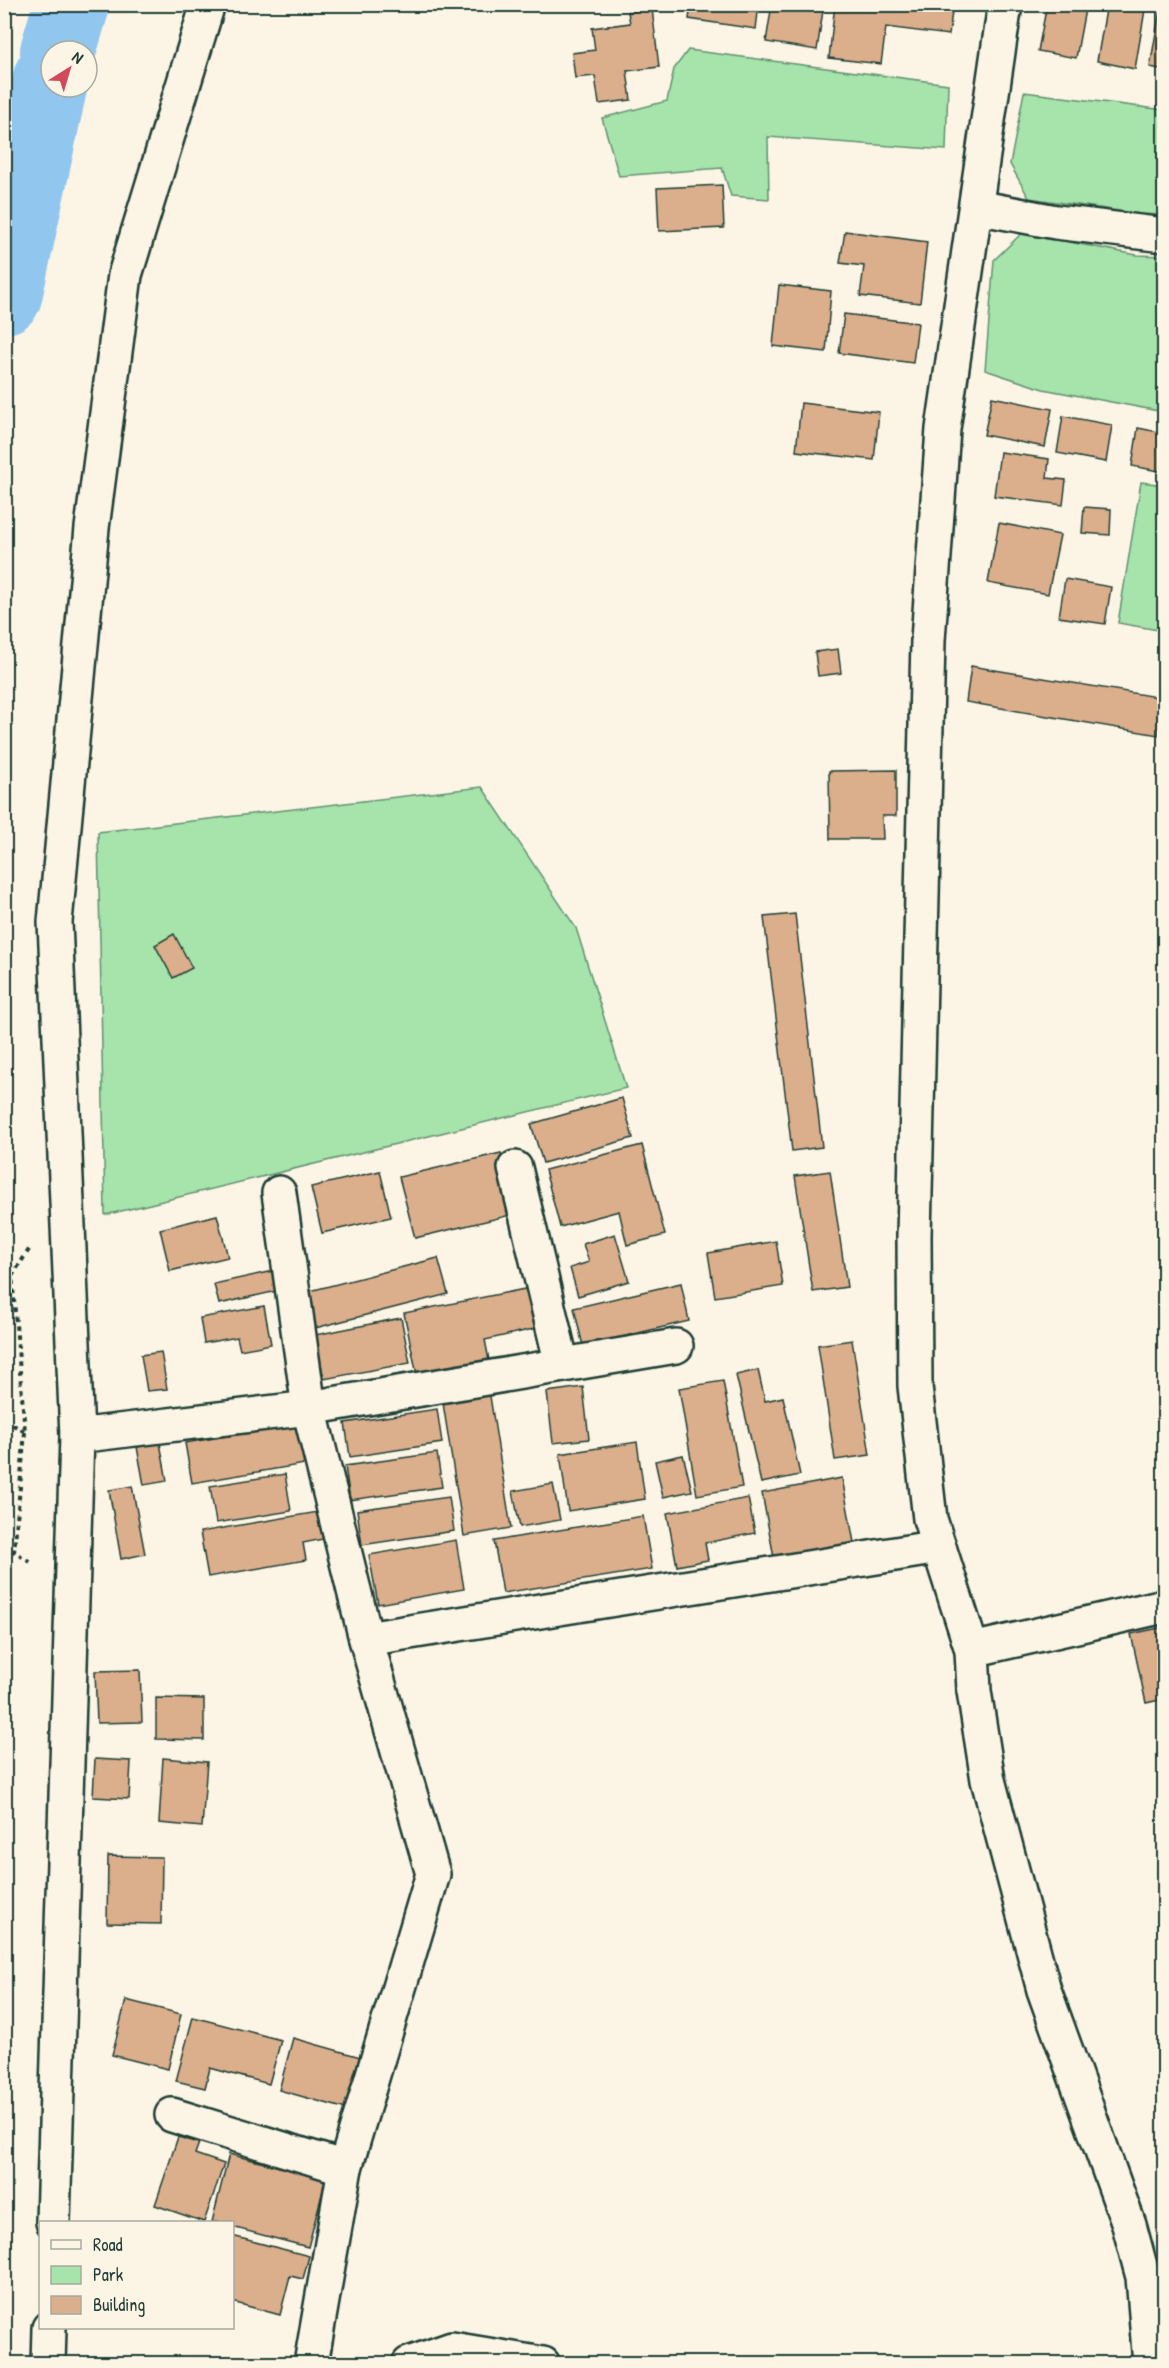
<svg xmlns="http://www.w3.org/2000/svg" width="1169" height="2368" font-family="'Patrick Hand',sans-serif">
	<style>
		.green { fill: #a6e4ab; stroke: #629070; stroke-width: 1.5 }
		.lines { fill: none; stroke-linecap: round; stroke-linejoin: round }
		.river { stroke: #91c6ef; stroke-width: 76 }
		.building { fill: #dbae8c; stroke: #1f3d34; stroke-width: 1.5 }
		.minor-casing { stroke: #1f3d34; stroke-width: 38 }
		.path { stroke: #1f3d34; stroke-width: 4; stroke-dasharray: 4.5 4.5; stroke-linecap: butt }
		.minor { stroke: #fcf5e5; stroke-width: 33 }
	</style>
	<rect width="100%" height="100%" fill="#fcf5e5"/>
	<filter id="ink" filterUnits="userSpaceOnUse"><feTurbulence type="fractalNoise" baseFrequency=".0167" numOctaves="2"/><feDisplacementMap in="SourceGraphic" scale="12" xChannelSelector="R" yChannelSelector="G"/><feConvolveMatrix kernelMatrix="1 2 1 2 8 2 1 2 1" color-interpolation-filters="sRGB"/></filter>
	<g filter="url(#ink)">
		<g class="green">
			<polygon points="688,50 948,84 946,150 768,137 769,199 731,196 722,168 619,176 602,118 667,101 674,69"/>
			<polygon points="1024,92 1164,110 1164,215 1141,214 1029,198 1010,164"/>
			<polygon points="1022,233 1137,255 1164,256 1164,412 1043,389 985,370 994,260"/>
			<polygon points="1141,482 1164,485 1164,631 1118,623"/>
			<polygon points="482,787 576,928 626,1088 105,1215 98,832"/>
		</g>
		<g class="lines">
			<g class="river">
				<polyline points="58,51 72,4"/>
				<polyline points="4,296 51,78"/>
			</g>
		</g>
		<g class="building">
			<polygon points="691,4 759,4 756,29 689,19"/>
			<polygon points="772,4 824,4 817,50 766,42"/>
			<polygon points="835,4 953,4 949,35 886,27 881,64 829,58"/>
			<polygon points="1047,4 1086,4 1076,58 1038,51"/>
			<polygon points="1107,4 1146,4 1135,69 1097,61"/>
			<polygon points="1161,4 1164,4 1164,70 1150,67"/>
			<polygon points="652,9 659,67 627,71 631,100 599,104 595,76 575,78 572,53 595,50 592,28 630,23 628,12"/>
			<polygon points="722,185 724,228 659,231 657,188"/>
			<polygon points="845,231 927,242 920,303 860,296 864,266 840,263"/>
			<polygon points="779,285 831,291 826,352 773,346"/>
			<polygon points="844,314 918,323 913,363 839,353"/>
			<polygon points="992,397 1052,409 1045,447 984,435"/>
			<polygon points="801,403 879,412 874,460 796,451"/>
			<polygon points="1063,416 1112,425 1106,462 1057,453"/>
			<polygon points="1138,428 1164,433 1164,472 1132,466"/>
			<polygon points="1000,452 1049,459 1047,478 1066,480 1063,505 994,496"/>
			<polygon points="1084,507 1111,509 1110,535 1082,533"/>
			<polygon points="999,523 1060,535 1048,594 988,583"/>
			<polygon points="1065,579 1111,587 1105,624 1059,617"/>
			<polygon points="838,649 841,673 818,676 815,652"/>
			<polygon points="971,666 1163,698 1158,735 966,702"/>
			<polygon points="896,770 896,816 882,816 883,839 830,839 829,771"/>
			<polygon points="795,914 822,1147 792,1151 764,917"/>
			<polygon points="174,934 192,968 173,978 155,945"/>
			<polygon points="622,1098 633,1138 543,1163 531,1124"/>
			<polygon points="642,1145 665,1235 627,1245 619,1211 560,1227 545,1170"/>
			<polygon points="501,1153 515,1214 415,1238 399,1177"/>
			<polygon points="380,1171 391,1217 322,1233 311,1187"/>
			<polygon points="830,1171 847,1287 813,1292 795,1176"/>
			<polygon points="217,1215 228,1257 170,1271 160,1229"/>
			<polygon points="615,1234 629,1281 578,1296 570,1268 589,1262 583,1244"/>
			<polygon points="776,1241 783,1286 715,1297 708,1253"/>
			<polygon points="438,1258 448,1294 315,1328 306,1292"/>
			<polygon points="273,1271 277,1291 219,1304 214,1284"/>
			<polygon points="681,1283 689,1321 583,1346 574,1308"/>
			<polygon points="530,1288 538,1328 485,1340 489,1360 417,1375 404,1313"/>
			<polygon points="264,1306 271,1344 240,1350 237,1337 204,1343 200,1318"/>
			<polygon points="401,1318 410,1363 324,1379 315,1335"/>
			<polygon points="852,1340 870,1455 835,1460 818,1345"/>
			<polygon points="161,1352 167,1389 147,1391 141,1355"/>
			<polygon points="758,1370 765,1401 783,1397 800,1475 761,1483 736,1375"/>
			<polygon points="723,1381 742,1487 697,1495 679,1388"/>
			<polygon points="583,1387 589,1439 553,1443 547,1392"/>
			<polygon points="489,1390 511,1528 464,1536 442,1397"/>
			<polygon points="437,1409 442,1443 350,1457 345,1423"/>
			<polygon points="298,1424 305,1464 192,1483 185,1443"/>
			<polygon points="637,1442 645,1499 568,1511 560,1454"/>
			<polygon points="160,1443 167,1481 144,1485 137,1447"/>
			<polygon points="437,1453 442,1487 350,1500 345,1466"/>
			<polygon points="683,1455 692,1491 663,1497 655,1461"/>
			<polygon points="285,1474 291,1511 216,1523 210,1486"/>
			<polygon points="842,1478 855,1548 775,1563 762,1493"/>
			<polygon points="553,1484 560,1520 520,1527 513,1491"/>
			<polygon points="132,1486 145,1554 121,1559 109,1490"/>
			<polygon points="449,1497 454,1531 362,1545 357,1510"/>
			<polygon points="748,1498 755,1533 705,1543 708,1560 677,1566 667,1513"/>
			<polygon points="318,1512 323,1539 303,1543 306,1560 208,1577 200,1532"/>
			<polygon points="643,1516 652,1569 503,1593 494,1541"/>
			<polygon points="456,1540 464,1589 378,1604 369,1555"/>
			<polygon points="1164,1627 1164,1699 1146,1703 1131,1634"/>
			<polygon points="140,1670 142,1722 97,1723 95,1671"/>
			<polygon points="156,1698 204,1699 204,1740 156,1739"/>
			<polygon points="163,1758 207,1762 202,1827 159,1823"/>
			<polygon points="95,1759 131,1761 129,1799 93,1797"/>
			<polygon points="108,1856 162,1857 161,1924 107,1923"/>
			<polygon points="126,2000 181,2014 168,2069 112,2055"/>
			<polygon points="193,2017 281,2040 269,2084 210,2068 205,2088 176,2081"/>
			<polygon points="293,2038 364,2058 350,2110 279,2090"/>
			<polygon points="178,2137 199,2143 195,2154 224,2164 204,2222 155,2205"/>
			<polygon points="229,2154 326,2179 308,2247 232,2227 232,2222 212,2222"/>
			<polygon points="232,2236 309,2256 303,2279 290,2276 280,2315 232,2302"/>
		</g>
		<g class="lines">
			<g class="minor-casing">
				<g id="minor">
					<polyline points="976,207 1056,222 1164,235"/>
					<polyline points="515,1168 562,1365"/>
					<polyline points="279,1193 309,1408 366,1639 433,1874 345,2168 311,2364"/>
					<polyline points="77,1436 309,1408 676,1346"/>
					<polyline points="366,1639 939,1547"/>
					<polyline points="972,1650 930,1519 915,1386 914,1236 928,640 943,429 1005,4"/>
					<polyline points="172,2115 345,2168"/>
					<polyline points="53,2222 77,1436 55,922 92,528 125,275 208,4"/>
					<polyline points="48,2364 49,2328"/>
					<polyline points="409,2364 452,2349 543,2364"/>
					<polyline points="1150,2364 1143,2277 1129,2225 1044,1990 988,1780 974,1691 972,1650 1164,1606"/>
				</g>
			</g>
			<g class="path">
				<polyline points="4,1422 10,1423 25,1432 12,1276 30,1248"/>
				<polyline points="25,1432 14,1552 34,1564"/>
			</g>
			<use href="#minor" class="minor"/>
		</g>
	</g>
	<rect width="1169" height="2368" fill="none" stroke="#fcf5e5" stroke-width="24"/>
	<rect x="12" y="12" width="1145" height="2344" fill="none" stroke="#1f3d34" stroke-width="2" filter="url(#ink)"/>
	<rect x="39" y="2221" width="195" height="108" fill="#fcf5e5" stroke="#a4ab9e" stroke-width="1.5"/>
	<rect x="51" y="2240" width="30" height="9" fill="#fcf5e5" stroke="#a4ab9e" stroke-width="1.5"/>
	<text x="93" y="2251" font-size="18" fill="#1f3d34">Road</text>
	<rect x="51" y="2266" width="30" height="18" fill="#a6e4ab" stroke="#a4ab9e" stroke-width="1.5"/>
	<text x="93" y="2281" font-size="18" fill="#1f3d34">Park</text>
	<rect x="51" y="2296" width="30" height="18" fill="#dbae8c" stroke="#a4ab9e" stroke-width="1.5"/>
	<text x="93" y="2311" font-size="18" fill="#1f3d34">Building</text>
	<g transform="translate(69 69) rotate(37)"><circle r="28" fill="#fcf5e5" stroke="#a4ab9e" stroke-width="1.5"/>
	<path d="M0-4.5L10 22L0 15L-10 22Z" fill="#d1495b"/>
	<text y="-9" font-size="16" font-weight="bold" text-anchor="middle" fill="#1f3d34">N</text>
	</g>
</svg>
